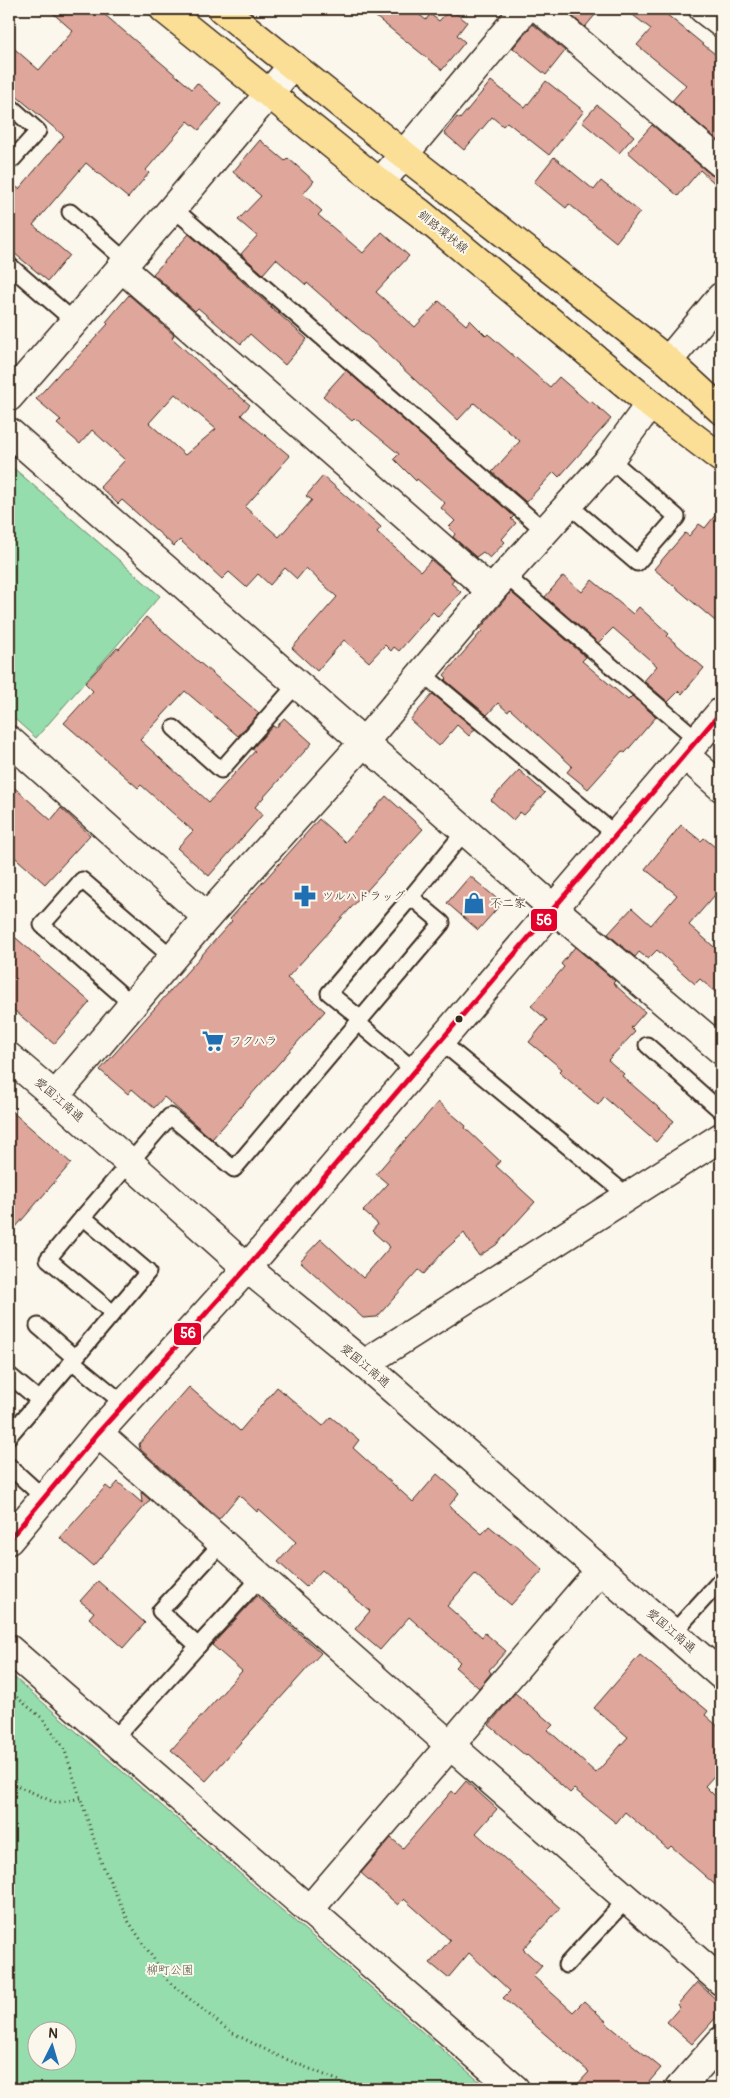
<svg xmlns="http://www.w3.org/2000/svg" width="730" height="2098" font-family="Pangolin,'Klee One',sans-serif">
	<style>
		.green { fill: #95ddac; stroke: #688465; fill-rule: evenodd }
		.building { fill: #dfa69b; stroke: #3b2a1e; fill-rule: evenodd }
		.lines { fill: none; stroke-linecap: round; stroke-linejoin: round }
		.service-casing { stroke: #3b2a1e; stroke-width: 19 }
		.minor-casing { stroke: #3b2a1e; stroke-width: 31 }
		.tertiary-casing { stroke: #3b2a1e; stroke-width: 31 }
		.primary-casing { stroke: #3b2a1e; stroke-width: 31 }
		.path { stroke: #3b2a1e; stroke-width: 3; stroke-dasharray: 1 4; stroke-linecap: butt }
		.service { stroke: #fbf7ec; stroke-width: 15 }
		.minor { stroke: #fbf7ec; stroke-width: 28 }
		.tertiary { stroke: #fbf7ec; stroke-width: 28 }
		.primary { stroke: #fbdf96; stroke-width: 28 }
		.bus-1-casing { stroke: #fbf7ec; stroke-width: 9 }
		.bus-1 { stroke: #e4002b; stroke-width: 5 }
		.bus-dot { fill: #3b2a1e; stroke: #fbf7ec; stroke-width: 2 }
		.labels { text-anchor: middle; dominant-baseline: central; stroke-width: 4; stroke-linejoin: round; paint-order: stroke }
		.street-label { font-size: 12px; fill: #3b2a1e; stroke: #fbf7ec }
		.poi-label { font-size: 12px; fill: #3b2a1e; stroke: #fbf7ec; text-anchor: start }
		.park-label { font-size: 12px; fill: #525742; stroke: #fbf7ec }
		.line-badge { stroke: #fbf7ec; stroke-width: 2 }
		.badge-label { font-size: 14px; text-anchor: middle; font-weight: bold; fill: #fff }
	</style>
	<rect width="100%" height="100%" fill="#fbf7ec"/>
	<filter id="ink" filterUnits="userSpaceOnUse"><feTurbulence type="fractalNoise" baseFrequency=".02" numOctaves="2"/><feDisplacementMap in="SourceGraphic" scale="10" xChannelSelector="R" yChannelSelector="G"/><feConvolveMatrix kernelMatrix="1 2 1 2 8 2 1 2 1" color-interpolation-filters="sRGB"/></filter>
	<g filter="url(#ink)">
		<g class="green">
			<polygon points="9,464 160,596 36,738 9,714"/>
			<path d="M 9,1673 L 488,2089 L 22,2089 L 9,2078 ZM 38,2030 L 68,2030 L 68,2060 L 38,2060 Z"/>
		</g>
		<g class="building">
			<polygon points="48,9 98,9 192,89 197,83 221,104 199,130 188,121 146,170 149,173 128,198 86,163 33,225 69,255 48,281 9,249 9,181 19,189 64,136 9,90 9,44 39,70 73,31"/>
			<polygon points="366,9 412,9 426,20 430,14 439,21 450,9 467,22 457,35 465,42 442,70"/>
			<polygon points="564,9 600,9 585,27"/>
			<polygon points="625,9 660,9 721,59 721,143 672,101 686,85 637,45 651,29"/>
			<polygon points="533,24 565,51 546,75 513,48"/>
			<polygon points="491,81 525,108 546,81 584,111 549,155 507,122 503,126 492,117 464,150 444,133 457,117 460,119"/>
			<polygon points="597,105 634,136 619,153 582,122"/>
			<polygon points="652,125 711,175 721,178 721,189 700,170 678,196 628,152"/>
			<polygon points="260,140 285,161 288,158 314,181 303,194 322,211 318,215 363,253 382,232 409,256 376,292 415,327 439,301 466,325 470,320 486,336 488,334 550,387 559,377 589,403 591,401 611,419 559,477 554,472 526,502 492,472 520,441 474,403 458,420 371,339 307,283 306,285 276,259 263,274 241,254 257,236 238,220 261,196 233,172"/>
			<polygon points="554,157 594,190 601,181 640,212 616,242 569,204 566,208 534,182"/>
			<polygon points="189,234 307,339 285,365 250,334 241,344 198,308 195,311 153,274"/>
			<path d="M 129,295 L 174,335 L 172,338 L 228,389 L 230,388 L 250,405 L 241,415 L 290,456 L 245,507 L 279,537 L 312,500 L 306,496 L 323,476 L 381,527 L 377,532 L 421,571 L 431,560 L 454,579 L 451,583 L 461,592 L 438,617 L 433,612 L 399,651 L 394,647 L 391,651 L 385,645 L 369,662 L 344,640 L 317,671 L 292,648 L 337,597 L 306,568 L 297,579 L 285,568 L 270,585 L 258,574 L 246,587 L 229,572 L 222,579 L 180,540 L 174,546 L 122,500 L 118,504 L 100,487 L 125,460 L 92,430 L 80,444 L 57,424 L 61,420 L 36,399 L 65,367 L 67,369 L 108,324 L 106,322 ZM 175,394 L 216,429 L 185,455 L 149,423 Z"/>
			<polygon points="346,370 514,516 511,519 516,523 502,539 505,542 490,558 483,552 476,557 453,537 455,534 449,527 455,521 441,508 445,503 417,479 416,481 394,459 399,454 355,418 352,421 323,396"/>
			<polygon points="721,508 721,626 654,569 685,533 689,536 699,524 705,528"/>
			<polygon points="563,576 582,592 592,580 633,614 639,607 669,634 667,636 704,668 682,694 679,691 668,702 644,681 657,666 613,628 598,643 545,597"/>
			<polygon points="511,592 586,657 582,661 628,700 632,696 656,717 625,753 622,751 588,789 567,772 572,766 510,709 508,712 498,703 487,715 445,680 447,678 444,675 482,631 480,629"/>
			<polygon points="146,617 259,713 238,736 185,691 140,740 209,802 255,751 252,749 273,726 276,728 284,718 312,743 255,807 263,814 209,876 177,848 193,831 141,785 138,788 64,723 93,691 85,683 117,648 119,649"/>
			<polygon points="433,694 475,729 469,736 457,725 439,746 410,720"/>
			<polygon points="519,770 545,793 524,815 520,812 513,820 491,800"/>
			<polygon points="9,783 51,820 61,808 90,835 45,884 9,852"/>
			<polygon points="386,796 423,829 287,978 325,1011 212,1139 164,1097 154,1108 132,1089 128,1094 100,1070 232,921 230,919 319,819 345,842"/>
			<polygon points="681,825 701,841 704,838 721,852 721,888 689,925 721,953 721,997 700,979 695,984 657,950 648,959 639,952 635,957 608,934 632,908 651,925 677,895 645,869"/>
			<polygon points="470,876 502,903 478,930 447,903"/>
			<polygon points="9,932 90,1002 54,1044 9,1006"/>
			<polygon points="575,947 615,981 613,983 645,1012 631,1028 635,1032 608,1060 624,1074 622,1076 674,1121 656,1142 604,1097 598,1105 559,1072 562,1069 529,1042 547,1020 531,1006 564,967 561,964"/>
			<polygon points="438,1102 466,1126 465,1128 500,1161 496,1166 535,1202 496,1245 479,1256 464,1233 445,1250 424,1274 419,1270 377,1317 363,1318 300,1261 321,1239 363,1278 390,1247 372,1231 378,1224 363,1211 388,1184 376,1174"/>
			<polygon points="9,1109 71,1163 9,1235"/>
			<polygon points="189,1387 240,1431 277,1387 323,1426 331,1417 359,1440 353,1448 413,1502 437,1474 459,1493 449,1506 482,1534 489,1526 511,1544 513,1543 543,1570 511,1605 475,1574 447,1606 482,1637 485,1633 506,1651 489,1670 491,1673 479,1688 455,1667 460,1662 409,1617 380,1650 355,1629 370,1611 322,1570 306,1587 278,1562 296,1542 259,1509 257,1512 239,1495 219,1519 140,1449 139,1444"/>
			<polygon points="118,1482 142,1503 141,1492 150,1500 93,1566 60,1538 106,1486 111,1490"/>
			<polygon points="98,1581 145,1623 123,1648 89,1618 94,1612 80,1601"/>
			<polygon points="257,1596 321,1653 206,1781 171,1750 242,1671 212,1645"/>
			<polygon points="640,1655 708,1711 705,1715 721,1729 721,1768 705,1786 721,1802 721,1890 671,1846 668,1849 625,1812 616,1823 574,1789 570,1793 527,1755 526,1756 489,1725 515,1693 553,1725 548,1730 596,1773 628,1737 594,1708"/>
			<polygon points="466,1781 497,1809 476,1833 560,1908 523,1949 542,1966 533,1976 573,2012 584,2001 607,2022 606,2023 661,2068 643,2089 573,2089 589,2072 503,1998 510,1991 469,1953 448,1978 430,1963 450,1940 404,1899 398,1905 361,1873 391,1838 403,1848 452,1791 455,1794"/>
			<polygon points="697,1982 721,2004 721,2012 692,2044 667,2022 680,2007 677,2005"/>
		</g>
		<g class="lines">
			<g class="service-casing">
				<g id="service">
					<polyline points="9,105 38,131 13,159"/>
					<polyline points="173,208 545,531"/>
					<polyline points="70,212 127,262"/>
					<polyline points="9,265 75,322"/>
					<polyline points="569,505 637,563 677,517 610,459"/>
					<polyline points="505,575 698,740"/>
					<polyline points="422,673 616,835"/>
					<polyline points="174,728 221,770 297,684"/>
					<polyline points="133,1005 42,925 82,880 173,958"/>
					<polyline points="361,1019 329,993 411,897"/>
					<polyline points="358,1023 414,1070"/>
					<polyline points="440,1041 628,1196"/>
					<polyline points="647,1045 721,1111"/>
					<polyline points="83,1217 48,1259 113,1313"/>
					<polyline points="38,1326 75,1358"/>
					<polyline points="72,1361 124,1404"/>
					<polyline points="9,1375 39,1400"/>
					<polyline points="9,1436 148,1272 83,1217 170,1116 234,1169 442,923 411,897 465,831"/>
					<polyline points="9,1466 44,1498"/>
					<polyline points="673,1633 721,1580"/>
					<polyline points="198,1646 261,1577"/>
					<polyline points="113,1740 198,1646 160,1611 222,1543"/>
					<polyline points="566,1965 627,1899"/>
				</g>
			</g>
			<g class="minor-casing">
				<g id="minor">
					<polyline points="540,9 721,163"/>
					<polyline points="703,9 721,23"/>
					<polyline points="380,183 525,9"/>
					<polyline points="122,268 491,591"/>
					<polyline points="668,361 721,297"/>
					<polyline points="9,397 173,208 292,66"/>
					<polyline points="9,432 553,908 721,1050"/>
					<polyline points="9,740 207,917"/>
					<polyline points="685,755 721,787"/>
					<polyline points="9,1057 55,1096 247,1268 364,1364 721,1675"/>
					<polyline points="55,1096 207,917 364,742 491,591 610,459 650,404"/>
					<polyline points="364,1364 721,1137"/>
					<polyline points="98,1433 450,1745 721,1981"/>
					<polyline points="9,1649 515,2089"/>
					<polyline points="309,1910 600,1570"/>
					<polyline points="679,2089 721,2041"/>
				</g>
			</g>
			<g class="tertiary-casing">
				<polyline id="tertiary" points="9,1540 98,1433 247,1268 721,712"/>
			</g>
			<g class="primary-casing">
				<g id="primary">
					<polyline points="164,9 380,183 420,213 650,404 721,458"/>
					<polyline points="222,9 403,154 668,361 721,410"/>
				</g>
			</g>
			<g class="path">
				<polyline points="9,1691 42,1718 64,1748 102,1864 129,1922 169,1982 229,2031 276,2055 359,2089"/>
				<polyline points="9,1782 56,1803 81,1798"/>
			</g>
			<use href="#service" class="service"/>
			<use href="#minor" class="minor"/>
			<use href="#tertiary" class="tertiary"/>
			<use href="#primary" class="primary"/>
			<g class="bus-1-casing">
				<polyline id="bus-1" points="9,1540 98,1433 247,1268 721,712"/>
			</g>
			<use href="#bus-1" class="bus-1"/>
		</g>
	</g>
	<defs>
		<g id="pharmacy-bare" transform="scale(1.725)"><path d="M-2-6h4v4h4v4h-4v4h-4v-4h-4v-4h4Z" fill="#1f6fb2" stroke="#fbf7ec" stroke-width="2.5" paint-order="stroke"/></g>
		<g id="shop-bare" transform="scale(1.725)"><path d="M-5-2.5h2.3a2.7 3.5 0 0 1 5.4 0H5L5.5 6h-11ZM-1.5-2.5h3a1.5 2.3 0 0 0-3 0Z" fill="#1f6fb2" stroke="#fbf7ec" stroke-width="2.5" paint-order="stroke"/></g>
		<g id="supermarket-bare" transform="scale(1.725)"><path d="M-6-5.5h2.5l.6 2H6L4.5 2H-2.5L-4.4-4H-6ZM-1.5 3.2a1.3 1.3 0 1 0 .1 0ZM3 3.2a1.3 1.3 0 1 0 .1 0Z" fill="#1f6fb2" stroke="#fbf7ec" stroke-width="2.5" paint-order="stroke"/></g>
	</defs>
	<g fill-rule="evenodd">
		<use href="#pharmacy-bare" x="305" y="896"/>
		<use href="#shop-bare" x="474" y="903"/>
		<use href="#supermarket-bare" x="213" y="1041"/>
	</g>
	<circle class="bus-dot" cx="459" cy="1019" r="4.5"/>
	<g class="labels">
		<g class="street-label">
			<text transform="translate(443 232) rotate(39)">釧路環状線</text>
			<text transform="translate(59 1100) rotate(41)">愛国江南通</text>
			<text transform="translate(365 1366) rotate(40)">愛国江南通</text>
			<text transform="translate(671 1631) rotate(41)">愛国江南通</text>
		</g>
		<g class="poi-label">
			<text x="322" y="896">ツルハドラッグ</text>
			<text x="490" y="903">不二家</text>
			<text x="230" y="1041">フクハラ</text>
		</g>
		<g class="park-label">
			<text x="170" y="1970">柳町公園</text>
		</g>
	</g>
	<g class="line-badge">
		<rect x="530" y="908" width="28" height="24" rx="5" fill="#e4002b"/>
		<rect x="173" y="1322" width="29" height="24" rx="5" fill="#e4002b"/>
	</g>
	<g class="badge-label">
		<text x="544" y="925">56</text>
		<text x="188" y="1338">56</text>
	</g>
	<rect width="730" height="2098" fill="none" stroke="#fbf7ec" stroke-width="30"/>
	<rect x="15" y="15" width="700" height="2068" fill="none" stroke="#3b2a1e" stroke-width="2" filter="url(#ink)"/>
	<g transform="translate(52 2046) rotate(5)"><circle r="24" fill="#fbf7ec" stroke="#aea59a"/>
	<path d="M0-4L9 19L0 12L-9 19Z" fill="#1f6fb2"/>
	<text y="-8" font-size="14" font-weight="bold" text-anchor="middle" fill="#3b2a1e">N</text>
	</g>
</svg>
